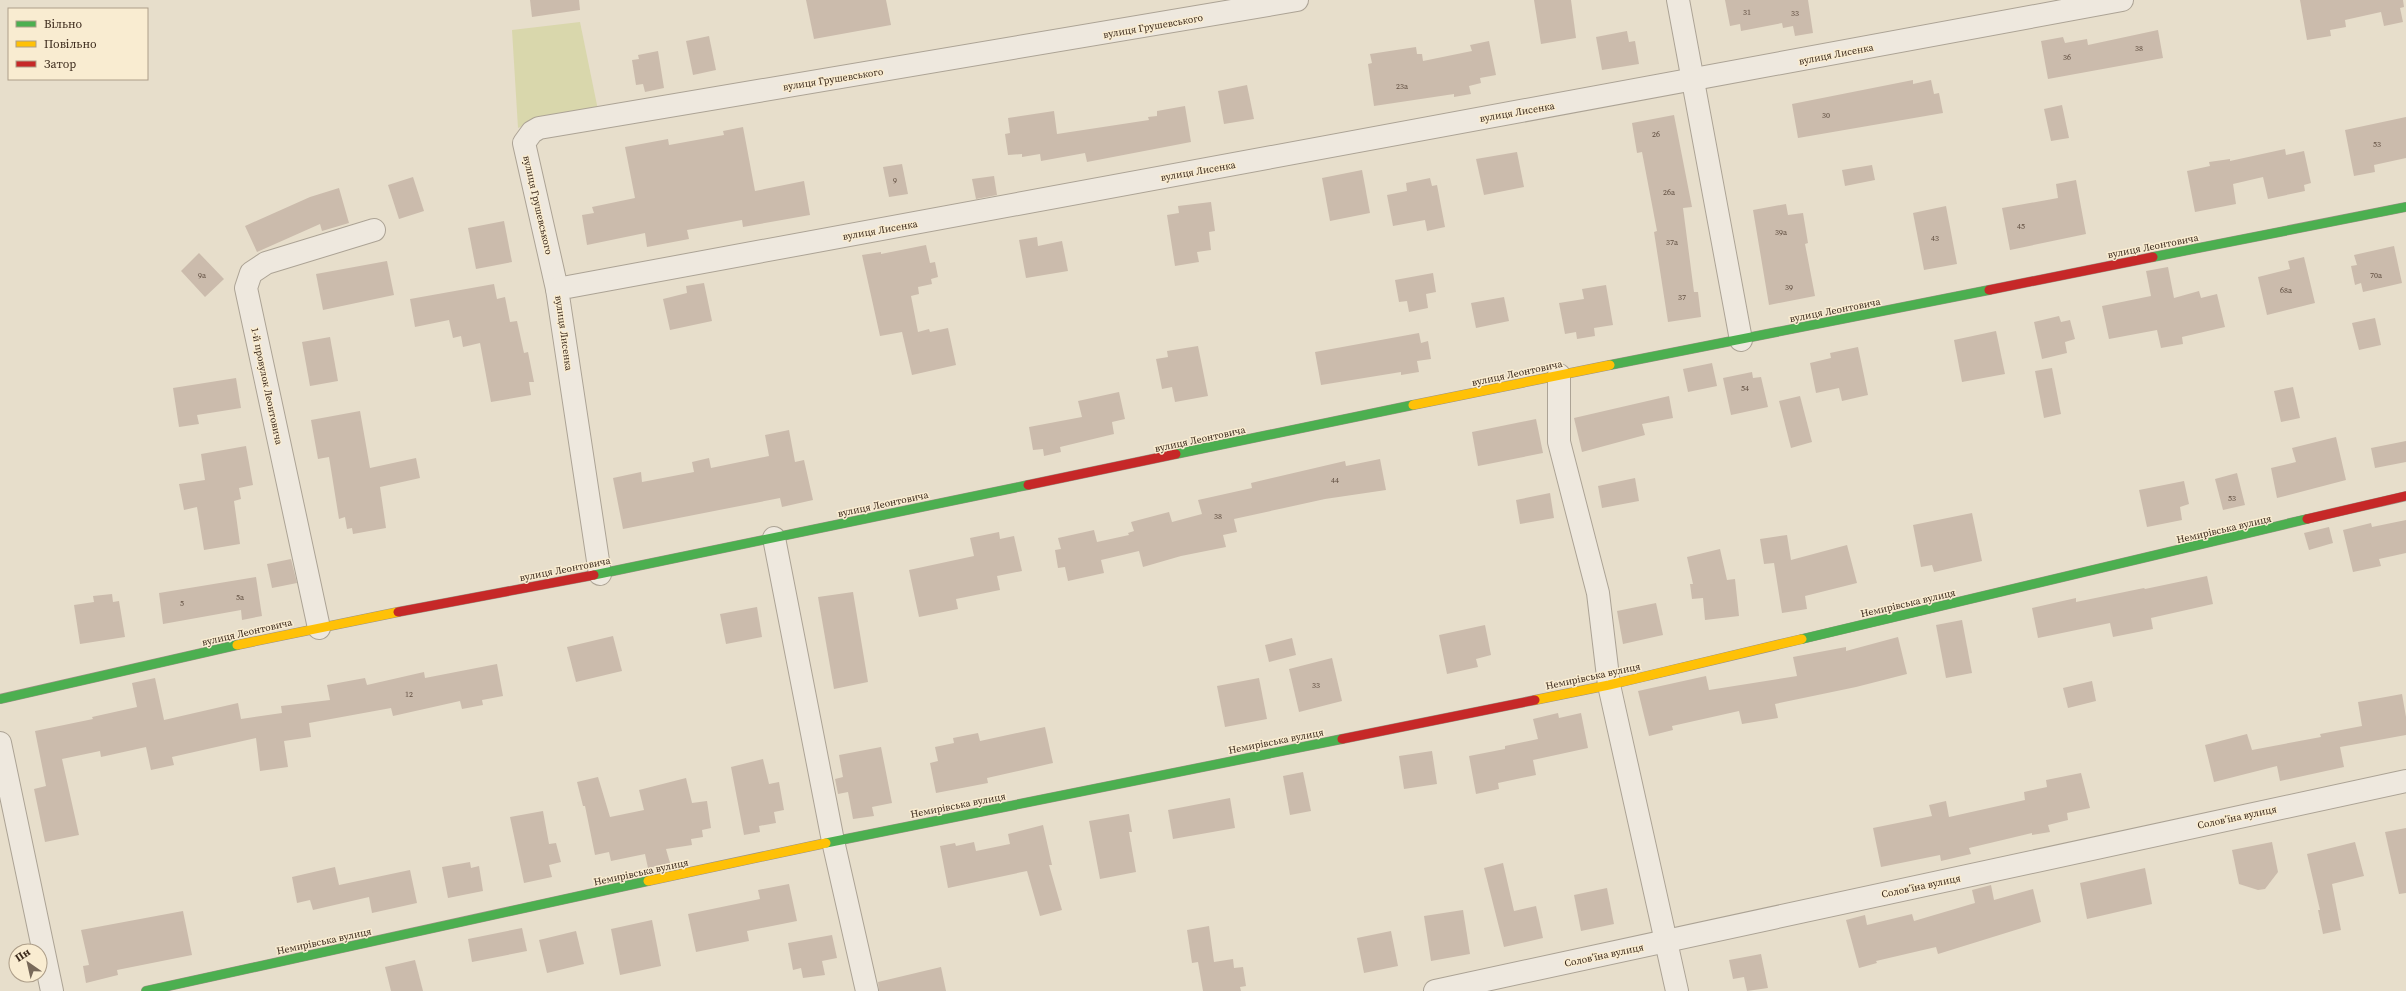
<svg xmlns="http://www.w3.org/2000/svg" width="2406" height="991" font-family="'Source Serif 4',serif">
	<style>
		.green { fill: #d9d7ac }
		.building { fill: #cbbbac }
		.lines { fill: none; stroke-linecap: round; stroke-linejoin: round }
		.street-casing { stroke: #aca395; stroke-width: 24 }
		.fast-casing { stroke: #9b9285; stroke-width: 10 }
		.slow-casing { stroke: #9b9285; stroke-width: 10 }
		.jam-casing { stroke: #9b9285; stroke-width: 10 }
		.street { stroke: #eee8de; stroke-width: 22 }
		.fast { stroke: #4caf50; stroke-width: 9 }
		.slow { stroke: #ffc107; stroke-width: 9 }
		.jam { stroke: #c62828; stroke-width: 9 }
		.labels { text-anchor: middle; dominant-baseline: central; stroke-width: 3; stroke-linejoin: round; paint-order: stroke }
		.number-label { font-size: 8px; fill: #604e40 }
		.street-label { font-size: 10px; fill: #3c2a1c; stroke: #f9ecd1 }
	</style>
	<rect width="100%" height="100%" fill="#e7decb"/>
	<polygon class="green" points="580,22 598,110 534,121 518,128 512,30"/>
	<g class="building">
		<polygon points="530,0 579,0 580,10 532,17"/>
		<polygon points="806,0 886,0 891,25 814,39"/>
		<polygon points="1534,0 1571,0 1576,38 1541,44"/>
		<polygon points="1725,0 1808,0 1813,33 1795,36 1793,26 1783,28 1782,23 1741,31 1740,24 1730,26"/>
		<polygon points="2300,0 2403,0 2404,7 2400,8 2403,22 2384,26 2381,12 2345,20 2346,27 2330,30 2331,36 2307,40"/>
		<polygon points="2158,30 2163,58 2048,79 2041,41 2063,37 2065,43 2087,39 2088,45"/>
		<polygon points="1627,31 1629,42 1635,41 1639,64 1602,70 1596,37"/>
		<polygon points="709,36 716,70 693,75 686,41"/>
		<polygon points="1489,41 1496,75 1480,78 1481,83 1469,86 1471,94 1454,97 1454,94 1374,106 1368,64 1372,63 1370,54 1416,47 1417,54 1422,54 1423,61 1472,51 1470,45"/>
		<polygon points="658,51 664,88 645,92 643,84 636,85 632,60 639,59 638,55"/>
		<polygon points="1913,80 1913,84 1931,80 1934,94 1939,93 1943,113 1798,138 1792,104"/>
		<polygon points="1247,85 1254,119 1224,124 1218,91"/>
		<polygon points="2062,105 2069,138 2051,141 2044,109"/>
		<polygon points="1185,106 1191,142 1087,162 1085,153 1041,161 1040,154 1022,157 1022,154 1008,155 1005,134 1010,133 1008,118 1054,111 1057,134 1149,120 1148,117 1157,116 1157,111"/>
		<polygon points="1674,115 1692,207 1683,208 1694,292 1698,292 1701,317 1668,322 1654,232 1657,231 1642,152 1637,153 1632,123"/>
		<polygon points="2406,117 2406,158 2374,165 2375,172 2354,176 2345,130"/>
		<polygon points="743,127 755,191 804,181 810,215 743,227 742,220 687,230 689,239 647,247 645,233 587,245 582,215 594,213 592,207 635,198 625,147 668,139 669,145 724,135 723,131"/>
		<polygon points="2285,149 2286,155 2304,151 2311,183 2304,185 2305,191 2268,199 2263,177 2233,184 2236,204 2195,212 2187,171 2210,166 2209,162 2230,159 2230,161"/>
		<polygon points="1517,152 1524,187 1484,195 1476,159"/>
		<polygon points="902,164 908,194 889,197 883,167"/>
		<polygon points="1872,165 1875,180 1845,186 1842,170"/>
		<polygon points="1362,170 1370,213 1330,221 1322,178"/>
		<polygon points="994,176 997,195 976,199 972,179"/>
		<polygon points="413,177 424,211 399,219 388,185"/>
		<polygon points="1430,178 1432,186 1437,185 1445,227 1427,231 1425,220 1393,226 1387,195 1407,191 1406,183"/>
		<polygon points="2076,180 2086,234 2010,250 2002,208 2058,198 2056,184"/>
		<polygon points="339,188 349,223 322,231 320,224 257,252 245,226 310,197"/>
		<polygon points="1211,202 1215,231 1209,232 1211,250 1197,252 1199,262 1175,266 1167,215 1179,213 1178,206"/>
		<polygon points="1786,204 1788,215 1803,213 1808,243 1805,244 1815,296 1769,305 1753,210"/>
		<polygon points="1946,206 1957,264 1924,270 1913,213"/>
		<polygon points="504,221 512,262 476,269 468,228"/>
		<polygon points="1037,237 1038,246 1062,241 1068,271 1026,278 1019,240"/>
		<polygon points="926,245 930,263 935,262 938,277 931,279 932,284 918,287 919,294 911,296 918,332 929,329 930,332 948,328 956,365 912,375 902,332 880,336 862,255 881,252 881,254"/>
		<polygon points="2394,246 2402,283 2363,292 2361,283 2355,285 2351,266 2357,265 2354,255"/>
		<polygon points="199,253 224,279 205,297 181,271"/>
		<polygon points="2304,257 2315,303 2267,315 2258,277 2290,269 2288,261"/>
		<polygon points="387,261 394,295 323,310 316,274"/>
		<polygon points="2168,267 2174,298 2199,291 2201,298 2217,294 2225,327 2182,337 2183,344 2161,348 2157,330 2109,339 2102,306 2151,296 2146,271"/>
		<polygon points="1433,273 1436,292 1426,294 1428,308 1409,312 1407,301 1399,302 1395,280"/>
		<polygon points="704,283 712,321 670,330 663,299 687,293 686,286"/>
		<polygon points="494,284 497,299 505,297 510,322 517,321 524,353 528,352 534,382 529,382 531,395 491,402 480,343 463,347 461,336 453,338 449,320 415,327 410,299"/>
		<polygon points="1606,285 1613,325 1594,328 1595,336 1577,339 1576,332 1565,334 1559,303 1584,299 1582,289"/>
		<polygon points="1504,297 1509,321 1476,328 1471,303"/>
		<polygon points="2059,316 2061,322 2070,320 2075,339 2065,342 2067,353 2042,359 2034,322"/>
		<polygon points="2375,318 2381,345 2359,350 2352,323"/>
		<polygon points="1996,331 2005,374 1962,382 1954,340"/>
		<polygon points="1419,333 1421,343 1428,341 1431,359 1417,361 1419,372 1401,375 1401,372 1321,385 1315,352"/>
		<polygon points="330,337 338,381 310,386 302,342"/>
		<polygon points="1198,346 1208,396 1175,402 1172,387 1162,389 1156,359 1168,357 1167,351"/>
		<polygon points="1858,347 1868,395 1842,401 1839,388 1816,393 1810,363 1831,358 1830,353"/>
		<polygon points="1712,363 1717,386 1688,392 1683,369"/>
		<polygon points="2052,368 2061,414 2044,418 2035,371"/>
		<polygon points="1752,372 1753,378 1761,377 1768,407 1731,415 1723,378"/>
		<polygon points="236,378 241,408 197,415 199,424 179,427 173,388"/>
		<polygon points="2293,387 2300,418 2281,422 2274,391"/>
		<polygon points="1119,392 1125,419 1112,422 1114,434 1060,447 1061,452 1044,456 1043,449 1033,450 1029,427 1082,417 1078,401"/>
		<polygon points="1669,396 1673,418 1642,424 1645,435 1582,452 1574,418"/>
		<polygon points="1800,396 1812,442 1791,448 1779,401"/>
		<polygon points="360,411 370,468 416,458 420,478 380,487 386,528 353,534 352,528 347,529 345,517 339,519 329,457 318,459 311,420"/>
		<polygon points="1536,419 1543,453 1478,466 1472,432"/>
		<polygon points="789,430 795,462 804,460 813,500 782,507 780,498 623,529 613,478 641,472 642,482 694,472 692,462 709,458 711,468 769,456 765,435"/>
		<polygon points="2336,437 2346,480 2277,498 2271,468 2296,462 2292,448"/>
		<polygon points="2406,441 2406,462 2375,468 2371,448"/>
		<polygon points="246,446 253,485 239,488 241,499 234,501 240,544 204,550 197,507 184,510 179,484 205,480 201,454"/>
		<polygon points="1380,459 1386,490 1325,499 1234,519 1237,532 1223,535 1226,547 1181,556 1143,567 1139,551 1101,560 1104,573 1068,581 1065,567 1058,568 1055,550 1061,549 1058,538 1094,530 1097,542 1129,535 1128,533 1134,531 1131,522 1169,512 1172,522 1202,514 1198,500 1252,488 1251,483 1345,461 1346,466"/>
		<polygon points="2237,473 2245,505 2223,510 2215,479"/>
		<polygon points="1635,478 1639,501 1602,508 1598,486"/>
		<polygon points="2184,481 2189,504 2180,507 2182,520 2147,527 2139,490"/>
		<polygon points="1550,493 1554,518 1520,524 1516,500"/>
		<polygon points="1972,513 1982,561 1934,572 1932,565 1921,567 1913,525"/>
		<polygon points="2406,520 2406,553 2379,559 2381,566 2353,572 2343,530 2371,523 2372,527"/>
		<polygon points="2329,527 2333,543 2309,550 2304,533"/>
		<polygon points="999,532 1000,539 1014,536 1022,571 997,576 1000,590 956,599 958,609 919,617 909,570 974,556 970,538"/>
		<polygon points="1787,535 1791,560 1847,545 1857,583 1805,596 1807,609 1782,613 1774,563 1764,564 1760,539"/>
		<polygon points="1720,549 1727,580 1735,579 1739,616 1705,620 1703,598 1692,599 1690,584 1693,584 1687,557"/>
		<polygon points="291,559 297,583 272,588 267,564"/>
		<polygon points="2207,576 2213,604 2151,618 2153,629 2113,637 2110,623 2038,638 2032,608 2076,598 2076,602 2144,588 2145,589"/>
		<polygon points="256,577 262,616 242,620 241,610 163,624 159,593"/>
		<polygon points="853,592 868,682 834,689 818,597"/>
		<polygon points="112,594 113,602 119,601 125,637 80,644 74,605 94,602 93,596"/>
		<polygon points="1656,603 1663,635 1623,644 1617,611"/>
		<polygon points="757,607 762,637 726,644 720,614"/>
		<polygon points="1962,620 1972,673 1946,678 1936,625"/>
		<polygon points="1485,625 1491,655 1476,659 1478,667 1447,674 1439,635"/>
		<polygon points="613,636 622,671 576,682 567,647"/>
		<polygon points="1898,637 1907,674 1856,687 1775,704 1778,718 1742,724 1739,711 1672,726 1673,730 1649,736 1638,691 1706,676 1709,690 1797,676 1793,657 1846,647 1846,651"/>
		<polygon points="1292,638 1296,655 1269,662 1265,645"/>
		<polygon points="1332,658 1342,701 1299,712 1289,669"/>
		<polygon points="497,664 503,696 482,700 483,705 462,709 460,701 393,716 391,708 309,723 311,737 284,741 288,767 260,771 256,738 172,757 174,765 151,770 146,747 101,757 100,751 62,759 79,835 45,842 34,789 46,786 35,731 93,719 92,717 137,707 132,683 155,678 164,720 238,703 241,719 282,713 281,706 330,700 327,685 365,678 367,685 424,672 425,678"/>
		<polygon points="1259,678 1267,719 1225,727 1217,686"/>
		<polygon points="2092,681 2096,701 2068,708 2063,688"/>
		<polygon points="2402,694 2406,717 2406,735 2340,747 2344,767 2280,781 2277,766 2214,782 2205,745 2247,734 2252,750 2321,737 2320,734 2362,726 2358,702"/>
		<polygon points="1558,713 1559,718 1581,713 1588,748 1533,760 1536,775 1498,783 1499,789 1476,794 1469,756 1505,749 1505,746 1538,739 1533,719"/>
		<polygon points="1045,727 1053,763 987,778 988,783 936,793 930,763 938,761 935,747 954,743 953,738 978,733 980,741"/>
		<polygon points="881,747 892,803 872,807 874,816 853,819 848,792 838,794 835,779 843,777 839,755"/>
		<polygon points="1432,751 1437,784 1404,789 1399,756"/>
		<polygon points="763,759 769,784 779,782 784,810 774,812 776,823 759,826 760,832 744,835 731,767"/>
		<polygon points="1303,772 1311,811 1290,815 1283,776"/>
		<polygon points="2081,773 2090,808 2067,813 2068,820 2048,825 2050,832 2032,835 2032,833 1969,848 1971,854 1941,861 1940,855 1881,867 1873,828 1932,816 1929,805 1946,801 1949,817 2025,800 2024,792 2047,787 2046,780"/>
		<polygon points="598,777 610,817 644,810 639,790 686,778 692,803 707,801 711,828 702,830 703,837 691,839 692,845 666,849 670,863 648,868 645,854 611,861 609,852 595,855 585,806 583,806 577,782"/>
		<polygon points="1230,798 1235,828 1173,839 1168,810"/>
		<polygon points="543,811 549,844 556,843 561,862 549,865 552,877 524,883 510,817"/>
		<polygon points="1129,814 1132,832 1129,832 1136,872 1100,879 1089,821"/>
		<polygon points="1043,825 1052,865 1049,865 1062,910 1040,916 1027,871 948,888 940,846 955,843 956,846 974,842 976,851 1010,844 1008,834"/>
		<polygon points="2406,828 2406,893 2399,894 2385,832"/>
		<polygon points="2272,842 2278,872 2265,889 2258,890 2239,884 2232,850"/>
		<polygon points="2355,842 2364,876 2332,884 2341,930 2323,934 2318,910 2320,910 2307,854"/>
		<polygon points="470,862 471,868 479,866 483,891 448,898 442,867"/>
		<polygon points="1503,863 1514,911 1536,906 1543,938 1504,947 1484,868"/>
		<polygon points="335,867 339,885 410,870 417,903 372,913 369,897 313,910 310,900 297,903 292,877"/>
		<polygon points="2145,868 2152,904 2087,919 2080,883"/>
		<polygon points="789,884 797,921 747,931 749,941 696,952 688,914 760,899 758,890"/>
		<polygon points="1991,885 1994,900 2033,889 2041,922 1938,954 1936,947 1876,961 1877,963 1859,968 1846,920 1865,915 1867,925 1912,914 1914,921 1975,903 1972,890"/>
		<polygon points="1607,888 1614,924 1581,931 1574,895"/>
		<polygon points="1463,910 1470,954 1431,961 1424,916"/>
		<polygon points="183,911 192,955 117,970 118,975 86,983 83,966 89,965 81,930"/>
		<polygon points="652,920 661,966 620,975 611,929"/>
		<polygon points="1209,926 1214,962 1233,959 1234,968 1243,967 1246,986 1240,987 1241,991 1203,991 1198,962 1192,963 1187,930"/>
		<polygon points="522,928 527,951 472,962 468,939"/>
		<polygon points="576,931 584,964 547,973 539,940"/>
		<polygon points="1391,931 1398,966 1364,973 1357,938"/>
		<polygon points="832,935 837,958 822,961 825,975 803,978 801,968 793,970 788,943"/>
		<polygon points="1761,954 1768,988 1747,991 1744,977 1733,979 1729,960"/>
		<polygon points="415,960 423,991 391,991 385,967"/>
		<polygon points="941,967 946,991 879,991 878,982"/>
	</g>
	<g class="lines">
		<g class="street-casing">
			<g id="street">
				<polyline points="1678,0 1741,340"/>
				<polyline points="557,289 524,143 532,132 539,128 1297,0"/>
				<polyline points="1559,375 1559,442 1598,593 1609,685 1677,991"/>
				<polyline points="774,538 833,841 867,991"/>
				<polyline points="600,574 557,289 2122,0"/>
				<polyline points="319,628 246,288 251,273 266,263 374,230"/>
				<polyline points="0,743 52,991"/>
				<polyline points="1435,991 2406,781"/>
			</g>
		</g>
		<g class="fast-casing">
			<g id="fast">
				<polyline points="2153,257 2406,207"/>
				<polyline points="1610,365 1989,290"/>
				<polyline points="1176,454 1413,405"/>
				<polyline points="594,575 1028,485"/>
				<polyline points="1802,639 2307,519"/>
				<polyline points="0,699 237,645"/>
				<polyline points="826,843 1342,739"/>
				<polyline points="146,991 648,881"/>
			</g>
		</g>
		<g class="slow-casing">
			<g id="slow">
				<polyline points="1413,405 1610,365"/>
				<polyline points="237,645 398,612"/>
				<polyline points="1535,700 1609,685 1802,639"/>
				<polyline points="648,881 826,843"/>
			</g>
		</g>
		<g class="jam-casing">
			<g id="jam">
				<polyline points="1989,290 2153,257"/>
				<polyline points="1028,485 1176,454"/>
				<polyline points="2307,519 2406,496"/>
				<polyline points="398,612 594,575"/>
				<polyline points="1342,739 1535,700"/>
			</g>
		</g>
		<use href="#street" class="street"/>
		<use href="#fast" class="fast"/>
		<use href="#slow" class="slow"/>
		<use href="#jam" class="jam"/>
	</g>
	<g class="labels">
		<g class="number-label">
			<text x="1747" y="12">31</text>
			<text x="1795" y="13">33</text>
			<text x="2139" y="48">38</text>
			<text x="2067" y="57">36</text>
			<text x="1402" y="86">23а</text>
			<text x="1826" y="115">30</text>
			<text x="1656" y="134">26</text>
			<text x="2377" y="144">53</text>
			<text x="895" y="180">9</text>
			<text x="1669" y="192">26а</text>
			<text x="2021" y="226">45</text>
			<text x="1781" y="232">39а</text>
			<text x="1935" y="238">43</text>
			<text x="1672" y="242">37а</text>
			<text x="202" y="275">9а</text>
			<text x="2376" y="275">70а</text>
			<text x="1789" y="287">39</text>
			<text x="2286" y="290">68а</text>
			<text x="1682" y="297">37</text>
			<text x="1745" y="388">54</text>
			<text x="1335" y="480">44</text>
			<text x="2232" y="498">53</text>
			<text x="1218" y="516">38</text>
			<text x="240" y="597">5а</text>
			<text x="182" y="603">5</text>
			<text x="1316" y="685">33</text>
			<text x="409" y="694">12</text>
		</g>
		<g class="street-label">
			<text transform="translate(1153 26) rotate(-10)">вулиця Грушевського</text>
			<text transform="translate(1836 54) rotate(-11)">вулиця Лисенка</text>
			<text transform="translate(833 79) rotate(-9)">вулиця Грушевського</text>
			<text transform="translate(1517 112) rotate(-10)">вулиця Лисенка</text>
			<text transform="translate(1198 171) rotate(-10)">вулиця Лисенка</text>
			<text transform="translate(538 205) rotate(77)">вулиця Грушевського</text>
			<text transform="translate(880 230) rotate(-10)">вулиця Лисенка</text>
			<text transform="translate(2153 246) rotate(-11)">вулиця Леонтовича</text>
			<text transform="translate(1835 310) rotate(-11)">вулиця Леонтовича</text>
			<text transform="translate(564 333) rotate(82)">вулиця Лисенка</text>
			<text transform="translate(1517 373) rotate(-12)">вулиця Леонтовича</text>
			<text transform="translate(267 386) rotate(78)">1-й провулок Леонтовича</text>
			<text transform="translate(1200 439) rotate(-12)">вулиця Леонтовича</text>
			<text transform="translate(883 504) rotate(-12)">вулиця Леонтовича</text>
			<text transform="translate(2224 529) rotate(-13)">Немирівська вулиця</text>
			<text transform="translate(565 569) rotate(-11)">вулиця Леонтовича</text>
			<text transform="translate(1908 603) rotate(-13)">Немирівська вулиця</text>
			<text transform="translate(247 632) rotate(-13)">вулиця Леонтовича</text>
			<text transform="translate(1593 676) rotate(-12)">Немирівська вулиця</text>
			<text transform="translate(1276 741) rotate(-11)">Немирівська вулиця</text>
			<text transform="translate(958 805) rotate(-11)">Немирівська вулиця</text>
			<text transform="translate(2237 817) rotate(-12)">Соловʼїна вулиця</text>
			<text transform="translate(641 872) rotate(-12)">Немирівська вулиця</text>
			<text transform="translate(1921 886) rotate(-12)">Соловʼїна вулиця</text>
			<text transform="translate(324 941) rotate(-12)">Немирівська вулиця</text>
			<text transform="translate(1604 955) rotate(-12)">Соловʼїна вулиця</text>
		</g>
	</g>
	<rect x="8" y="8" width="140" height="72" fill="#f9ecd1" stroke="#ad9e89"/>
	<rect x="16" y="21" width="20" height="6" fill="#4caf50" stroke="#ad9e89"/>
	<text x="44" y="28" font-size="12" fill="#3c2a1c">Вільно</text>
	<rect x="16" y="41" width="20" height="6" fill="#ffc107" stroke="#ad9e89"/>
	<text x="44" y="48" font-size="12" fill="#3c2a1c">Повільно</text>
	<rect x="16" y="61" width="20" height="6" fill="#c62828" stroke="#ad9e89"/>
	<text x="44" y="68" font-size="12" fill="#3c2a1c">Затор</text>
	<g transform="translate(28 963) rotate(326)"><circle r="19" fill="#f9ecd1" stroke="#ad9e89"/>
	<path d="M0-3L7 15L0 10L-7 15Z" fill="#786959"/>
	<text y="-6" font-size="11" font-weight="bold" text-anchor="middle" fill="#3c2a1c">Пн</text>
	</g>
</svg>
